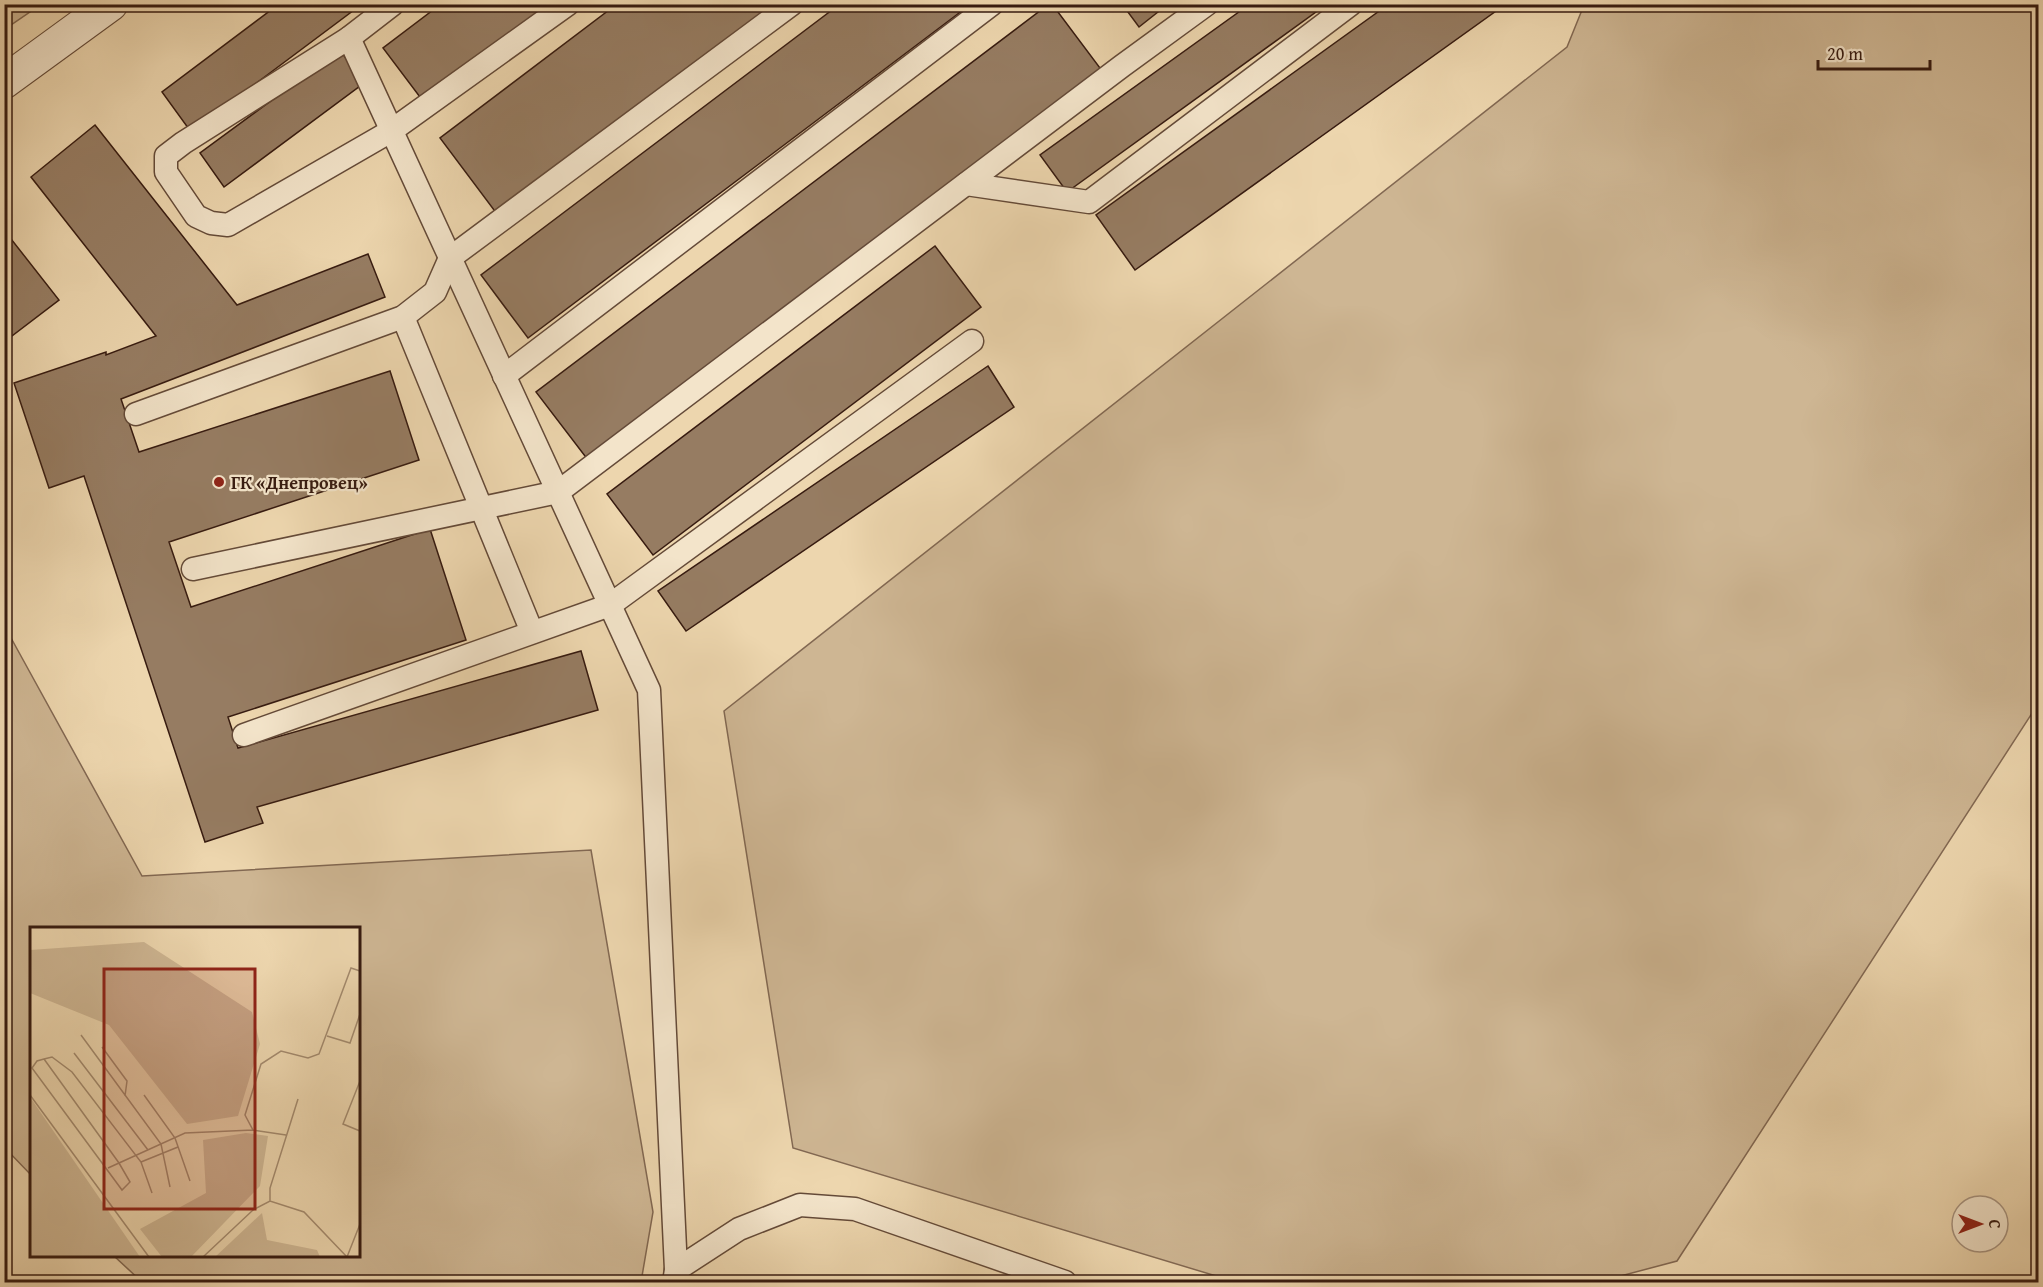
<svg xmlns="http://www.w3.org/2000/svg" width="2043" height="1287" font-family="'Gentium Book Plus',serif">
	<style>
		.green { fill: #ceb693; stroke: #826852; stroke-width: 1.5 }
		.building { fill: #967c62; stroke: #371b10; stroke-width: 1.5 }
		.lines { fill: none; stroke-linecap: round; stroke-linejoin: round }
		.service-casing { stroke: #644a38; stroke-width: 25 }
		.tertiary-casing { stroke: #644a38; stroke-width: 35 }
		.service { stroke: #f3e4ca; stroke-width: 22 }
		.tertiary { stroke: #f3e4ca; stroke-width: 33 }
		.poi-dot { fill: #8f2418; stroke: #f3e4ca; stroke-width: 2 }
		.labels { text-anchor: middle; dominant-baseline: central; stroke-width: 4.5; stroke-linejoin: round; paint-order: stroke }
		.poi-label { font-size: 18px; font-weight: bold; fill: #371b10; stroke: #f3e4ca; text-anchor: start }
		.inset-road { fill: none; stroke: #a48b6f; stroke-width: 1.5 }
		.view { fill: #8f2418; fill-opacity: 0.15; stroke: #8f2418; stroke-width: 3 }
		.inset-edge { fill: none; stroke: #371b10; stroke-width: 3 }
	</style>
	<rect width="100%" height="100%" fill="#edd6ae"/>
	<filter id="stains"><feTurbulence type="fractalNoise" baseFrequency=".00333" numOctaves="4"/><feColorMatrix values="0 0 0 0 .2 0 0 0 0 .09 0 0 0 0 .02 0 0 0 .5 -.17"/></filter>
	<radialGradient id="worn" r=".72"><stop offset=".6" stop-color="#630" stop-opacity="0"/><stop offset="1" stop-color="#630" stop-opacity=".3"/></radialGradient>
	<g class="green">
		<polygon points="5,4 40,4 40,5 5,29"/>
		<polygon points="1584,5 2038,5 2038,704 1677,1261 1598,1282 1236,1282 793,1148 724,711 1567,47"/>
		<polygon points="5,627 142,876 591,850 653,1212 641,1282 142,1282 114,1256 358,1256 358,928 32,928 31,1175 5,1148"/>
	</g>
	<g class="building">
		<polygon points="279,4 362,4 191,132 162,92"/>
		<polygon points="441,4 575,4 432,113 383,48"/>
		<polygon points="617,4 784,4 500,218 440,138"/>
		<polygon points="840,4 971,4 528,338 481,275"/>
		<polygon points="1049,4 1052,4 1103,72 588,460 536,392"/>
		<polygon points="1122,4 1168,4 1139,27"/>
		<polygon points="1250,4 1327,4 1067,192 1040,155"/>
		<polygon points="1389,4 1492,4 1496,11 1135,270 1096,215"/>
		<polygon points="340,50 364,83 224,187 200,153"/>
		<polygon points="95,125 237,305 368,254 385,297 121,399 139,452 390,371 419,460 169,542 191,607 430,529 466,640 228,717 238,748 581,651 598,710 257,807 263,823 205,842 84,476 49,488 14,383 106,352 106,355 156,336 31,177"/>
		<polygon points="4,230 59,300 4,342"/>
		<polygon points="935,246 981,307 653,555 607,494"/>
		<polygon points="988,366 1014,407 686,631 658,591"/>
	</g>
	<g class="lines">
		<g class="service-casing">
			<g id="service">
				<polyline points="393,4 349,38 183,143 166,156 166,172 196,216 211,223 228,225 391,131 568,4"/>
				<polyline points="349,38 649,690 676,1270"/>
				<polyline points="966,184 1089,202 1351,4"/>
				<polyline points="403,317 532,632"/>
				<polyline points="504,376 992,4"/>
				<polyline points="136,414 403,317 435,292 450,258 792,4"/>
				<polyline points="193,569 558,492 1122,66 1207,4"/>
				<polyline points="244,735 610,605 972,341"/>
				<polyline points="674,1282 676,1270 739,1229 800,1205 855,1209 1065,1282"/>
			</g>
		</g>
		<g class="tertiary-casing">
			<polyline id="tertiary" points="4,82 111,4"/>
		</g>
		<use href="#service" class="service"/>
		<use href="#tertiary" class="tertiary"/>
	</g>
	<circle class="poi-dot" cx="219" cy="482" r="6"/>
	<g class="labels">
		<g class="poi-label">
			<text x="231" y="482">ГК «Днепровец»</text>
		</g>
	</g>
	<g transform="translate(30 927)">
		<rect width="330" height="330" fill="#edd6ae"/>
		<path d="M 114,15 L 222,85 L 230,117 L 208,189 L 157,197 L 79,98 L 0,66 L 0,23 ZM 0,170 L 110,330 L 0,330 ZM 216,206 L 238,209 L 230,259 L 161,330 L 132,330 L 110,302 L 176,266 L 173,213 ZM 232,286 L 237,313 L 287,323 L 290,330 L 185,330 Z" fill="#ceb693"/>
		<path class="inset-road" d="M 51,108 L 131,217 L 140,260M 297,109 L 320,116 L 330,87M 72,120 L 97,154 L 95,169M 44,126 L 118,223M 14,132 L 89,236 L 100,255 L 92,263 L 2,141 L 7,134 L 14,132 L 22,130 L 42,145 L 111,235 L 122,266M 330,154 L 313,197 L 330,204M 0,168 L 119,330M 114,168 L 145,211 L 160,254M 256,208 L 223,203 L 215,188 L 231,137 L 251,124 L 278,131 L 289,127 L 321,41 L 330,44M 111,235 L 148,220M 78,241 L 155,206 L 223,203M 240,274 L 240,261 L 268,172M 173,330 L 223,283 L 240,274 L 274,285 L 317,330M 317,330 L 330,297"/>
		<path class="view" d="M 74,42 L 225,42 L 225,282 L 74,282 Z"/>
		<rect width="330" height="330" class="inset-edge"/>
	</g>
	<rect width="2043" height="1287" fill="none" stroke="#edd6ae" stroke-width="24"/>
	<rect x="6" y="6" width="2031" height="1275" fill="none" stroke="#371b10" stroke-width="3"/>
	<rect x="12" y="12" width="2019" height="1263" fill="none" stroke="#371b10" stroke-width="1.5"/>
	<g transform="translate(1980 1224) rotate(90)"><circle r="28" fill="#f3e4ca" stroke="#a89480" stroke-width="1.5"/>
	<path d="M0-4.5L10 22L0 15L-10 22Z" fill="#8f2418"/>
	<text y="-9" font-size="16" font-weight="bold" text-anchor="middle" fill="#371b10">С</text>
	</g>
	<path d="M1818 60v9h112v-9" fill="none" stroke="#371b10" stroke-width="3"/>
	<text x="1827" y="60" font-size="18" fill="#371b10" stroke="#f3e4ca" stroke-width="4.5" paint-order="stroke">20 m</text>
	<rect width="100%" height="100%" filter="url(#stains)"/>
	<rect width="100%" height="100%" fill="url(#worn)"/>
</svg>
